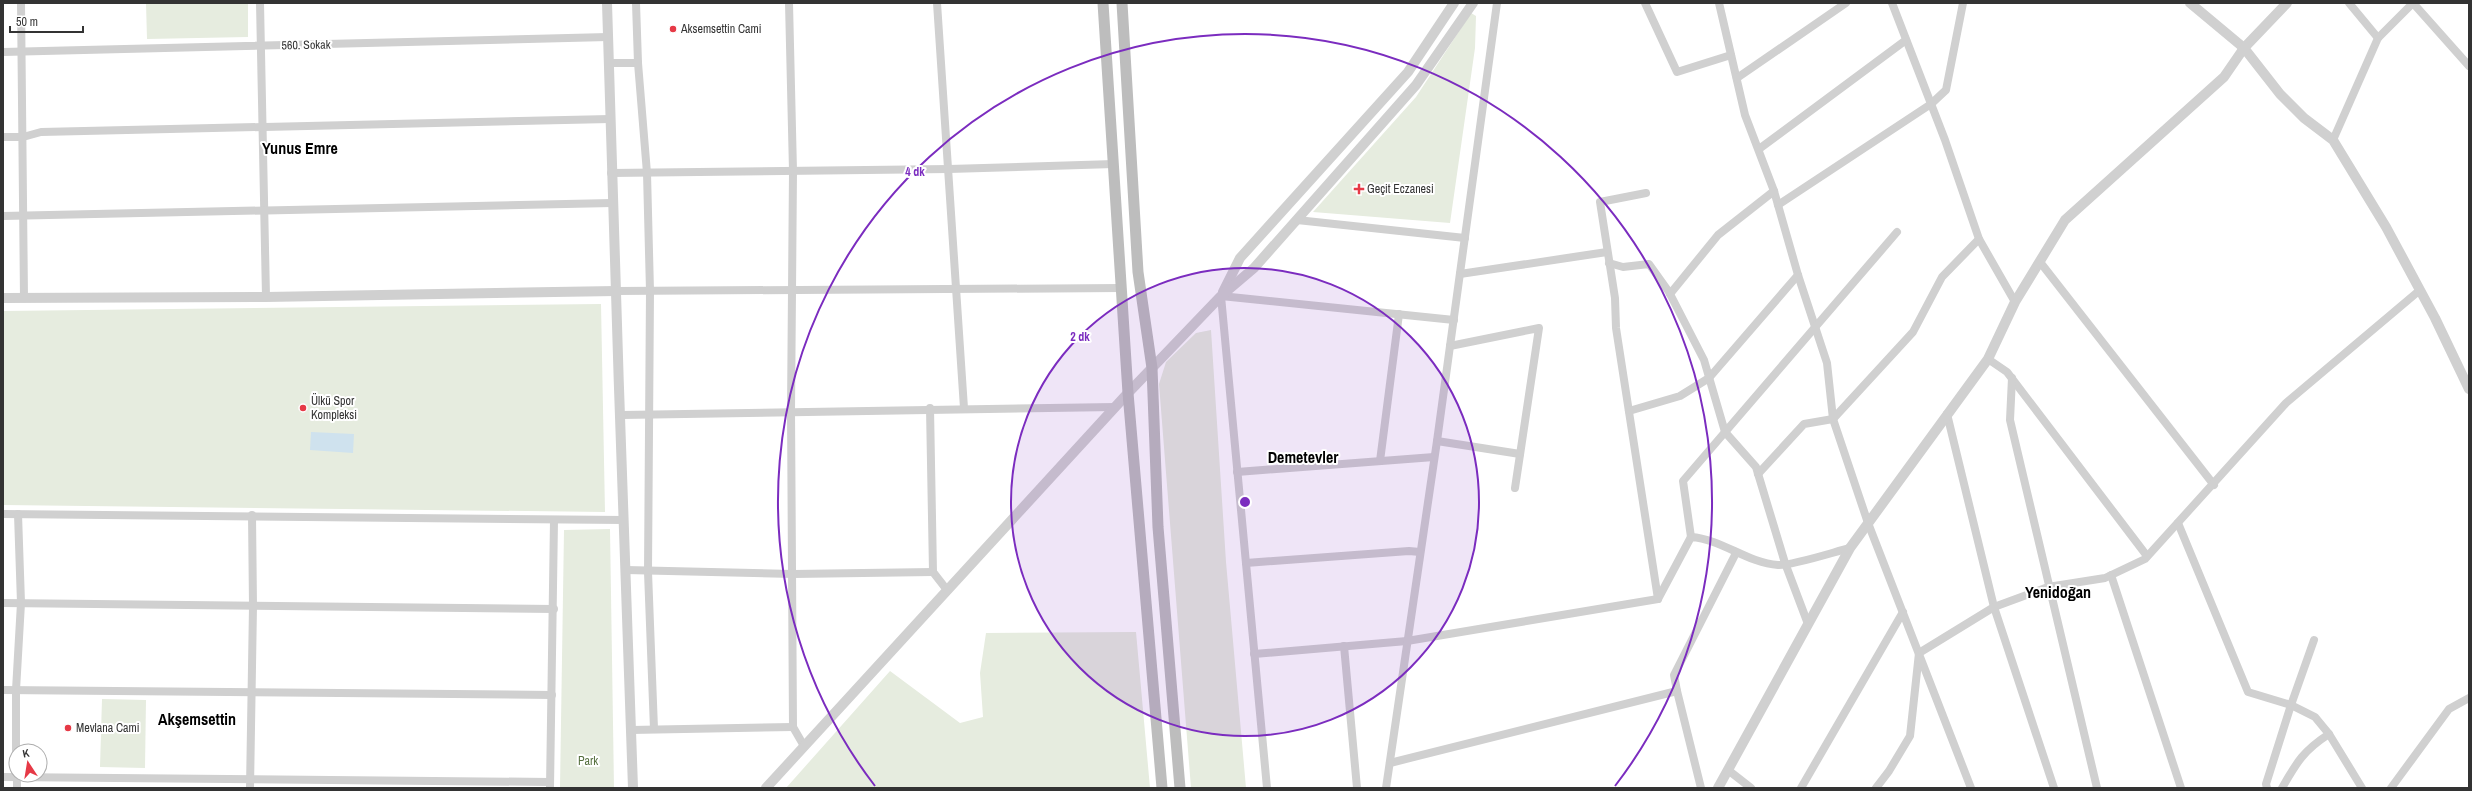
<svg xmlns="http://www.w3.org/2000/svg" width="2472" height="791" font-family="'Archivo Narrow',sans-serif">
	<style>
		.green { fill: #e6ecdf }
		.water { fill: #cfe2ee }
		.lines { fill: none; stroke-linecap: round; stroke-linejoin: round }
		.minor { stroke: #d0d0d0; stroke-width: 8 }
		.tertiary { stroke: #d0d0d0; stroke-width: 10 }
		.secondary { stroke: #bdbdbd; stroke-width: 11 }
		.ring { fill: none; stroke: #7b2cbf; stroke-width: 2 }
		.poi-dot { fill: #e63946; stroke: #fff; stroke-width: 1.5 }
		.labels { text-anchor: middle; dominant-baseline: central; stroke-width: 4; stroke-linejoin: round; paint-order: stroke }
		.poi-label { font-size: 12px; fill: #333; stroke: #fff; text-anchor: start }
		.street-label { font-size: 12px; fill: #333; stroke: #fff }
		.park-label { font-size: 12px; fill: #56703f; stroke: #fff }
		.district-label { font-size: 16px; font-weight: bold; fill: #000; stroke: #fff }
		.centre { fill: #7b2cbf; stroke: #fff; stroke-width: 2 }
		.ring-label { font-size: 12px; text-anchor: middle; font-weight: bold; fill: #7b2cbf; stroke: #fff; stroke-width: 4; stroke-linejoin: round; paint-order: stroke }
	</style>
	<rect width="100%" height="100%" fill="#fff"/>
	<g class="green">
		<polygon points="146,3 248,3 248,37 147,39"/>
		<polygon points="1471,13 1476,16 1475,48 1450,223 1313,212 1416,97"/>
		<polygon points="601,304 605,512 3,505 3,311"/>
		<polygon points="1211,330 1226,562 1246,788 1191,788 1159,384 1166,362 1196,333"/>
		<polygon points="610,529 614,788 560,788 564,530"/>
		<polygon points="1136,632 1150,788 786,788 890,671 960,723 983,717 980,673 986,633"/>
		<polygon points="102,699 146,700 145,768 100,767"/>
	</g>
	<polygon class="water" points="311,432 354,434 353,453 310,450"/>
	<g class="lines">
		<g class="minor">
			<polyline points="21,3 24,298"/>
			<polyline points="260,3 266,297"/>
			<polyline points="636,3 638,63 647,173 650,291 648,572 654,729"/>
			<polyline points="789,3 793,171 791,411 793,727 804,746"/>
			<polyline points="937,3 964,408"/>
			<polyline points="1645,3 1677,72 1731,55"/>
			<polyline points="1719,3 1745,115 1774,191 1798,275 1827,363 1833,419 1868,523 1971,788"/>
			<polyline points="1892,3 1945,140 1979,239 2015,302"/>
			<polyline points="2349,3 2378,38"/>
			<polyline points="2413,3 2469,66"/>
			<polyline points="3,52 608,37"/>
			<polyline points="609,63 638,63"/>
			<polyline points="1737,78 1846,3"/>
			<polyline points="3,137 23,137 41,132 610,119"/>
			<polyline points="2333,140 2378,38 2413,3"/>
			<polyline points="1759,149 1906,40"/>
			<polyline points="611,173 949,169 1114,164"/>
			<polyline points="1646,193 1600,202 1615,298 1616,328 1658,599"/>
			<polyline points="1778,205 1931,104 1946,90 1963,3"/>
			<polyline points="3,216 612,203"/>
			<polyline points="1297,220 1465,238"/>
			<polyline points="2040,262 2214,485"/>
			<polyline points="1609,263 1623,267 1649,264 1669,292 1704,360 1725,432 1756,467 1785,563 1808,624"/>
			<polyline points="1460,274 1607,252"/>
			<polyline points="616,291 1122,288"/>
			<polyline points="1670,294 1718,235 1774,191"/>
			<polyline points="1450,346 1539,328 1515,488"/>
			<polyline points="1988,359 2007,372 2147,556"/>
			<polyline points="2012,378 2010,420 2097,788"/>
			<polyline points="930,408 933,572 947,590"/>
			<polyline points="1629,411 1680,396 1709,378 1798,275"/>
			<polyline points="1947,414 1994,607 2054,788"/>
			<polyline points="622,415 1115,407"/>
			<polyline points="1437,441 1520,454"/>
			<polyline points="1380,461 1399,314"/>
			<polyline points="1237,472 1434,457"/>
			<polyline points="1758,474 1804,424 1833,419 1913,332 1942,277 1979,239"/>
			<polyline points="3,514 624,520"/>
			<polyline points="2178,523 2248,692 2291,705 2266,784 2267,788"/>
			<polyline points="1691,537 1683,481 1897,232"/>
			<polyline points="1246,563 1409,551 1420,552"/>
			<polyline points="626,570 793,574 933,572"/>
			<polyline points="2111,575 2181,788"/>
			<polyline points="3,603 554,609"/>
			<polyline points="2314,640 2291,705 2315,717 2329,734"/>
			<polyline points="1344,646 1357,788"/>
			<path d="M 1254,654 L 1407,641 L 1658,599 L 1691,537 C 1722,539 1747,563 1778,565 C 1791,566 1834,552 1850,548"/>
			<polyline points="3,690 552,695"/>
			<polyline points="1677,691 1674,675 1736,553"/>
			<polyline points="631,730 793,727"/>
			<polyline points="16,751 16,690 21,603 18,514"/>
			<polyline points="1390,763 1677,691 1701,788"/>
			<polyline points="1728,770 1751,788"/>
			<polyline points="17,775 17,788"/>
			<polyline points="3,777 550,782"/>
			<polyline points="550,787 554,520"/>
			<polyline points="250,788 253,606 252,515"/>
			<polyline points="1267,788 1221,296 1454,320"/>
			<polyline points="1386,788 1437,441 1497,3"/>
			<polyline points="1801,788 1903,612"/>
			<polyline points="1876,788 1889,771 1910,736 1919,653 1994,607 2048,587 2105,578 2145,559 2286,403 2420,290"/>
			<path d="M 2282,788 C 2297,762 2303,751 2329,734 L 2362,788"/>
			<polyline points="2391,788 2449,709 2469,698"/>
		</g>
		<g class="tertiary">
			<path d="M 607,3 C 614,265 624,526 633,788"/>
			<polyline points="2190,3 2244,48 2280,94 2304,118 2333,140 2386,227 2435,318 2469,389"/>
			<polyline points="1223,292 1240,258 1408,72 1454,3"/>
			<polyline points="3,298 266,297 616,291"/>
			<polyline points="766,788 1128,393 1221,296 1254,268 1416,85 1473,3"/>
			<polyline points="1718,788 1850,548 1988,359 2015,302 2065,220 2224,77 2244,48 2287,3"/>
		</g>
		<g class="secondary">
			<polyline points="1103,3 1128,393 1162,788"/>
			<polyline points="1122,3 1138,272 1152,368 1158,527 1180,788"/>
		</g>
	</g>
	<circle cx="1245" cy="502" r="234" fill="#7b2cbf" fill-opacity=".12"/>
	<g class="ring">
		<circle cx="1245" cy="502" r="234"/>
		<path d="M875 786A467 467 0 1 1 1615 786"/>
	</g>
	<g class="poi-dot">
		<circle cx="673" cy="29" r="4"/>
		<path d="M1357 183h4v4h4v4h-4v4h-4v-4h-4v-4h4z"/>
		<circle cx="303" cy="408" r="4"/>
		<circle cx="68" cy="728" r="4"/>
	</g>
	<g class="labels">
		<g class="poi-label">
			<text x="681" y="29">Aksemsettin Cami</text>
			<text x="1367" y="189">Geçit Eczanesi</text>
			<text x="311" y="401">Ülkü Spor<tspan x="311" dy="14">Kompleksi</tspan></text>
			<text x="76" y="728">Mevlana Cami</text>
		</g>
		<g class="street-label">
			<text transform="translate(306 45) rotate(-1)">560. Sokak</text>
		</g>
		<g class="park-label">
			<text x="588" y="761">Park</text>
		</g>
		<g class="district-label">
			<text x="300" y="148">Yunus Emre</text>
			<text x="1303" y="457">Demetevler</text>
			<text x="2058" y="592">Yenidoğan</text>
			<text x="197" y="719">Akşemsettin</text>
		</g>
	</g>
	<circle cx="1245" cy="502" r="6" class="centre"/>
	<g class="ring-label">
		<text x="915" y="176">4 dk</text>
		<text x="1080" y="341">2 dk</text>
	</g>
	<rect width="2472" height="791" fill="none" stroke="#333333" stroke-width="8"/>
	<g transform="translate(28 763) rotate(348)"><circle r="19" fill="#ffffff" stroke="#adadad"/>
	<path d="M0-3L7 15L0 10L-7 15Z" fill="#e63946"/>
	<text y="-6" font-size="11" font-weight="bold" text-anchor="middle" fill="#333333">K</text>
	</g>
	<path d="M10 26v6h73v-6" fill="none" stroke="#333333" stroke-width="2"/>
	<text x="16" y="26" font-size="12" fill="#333333" stroke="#ffffff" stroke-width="3" paint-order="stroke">50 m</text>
</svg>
